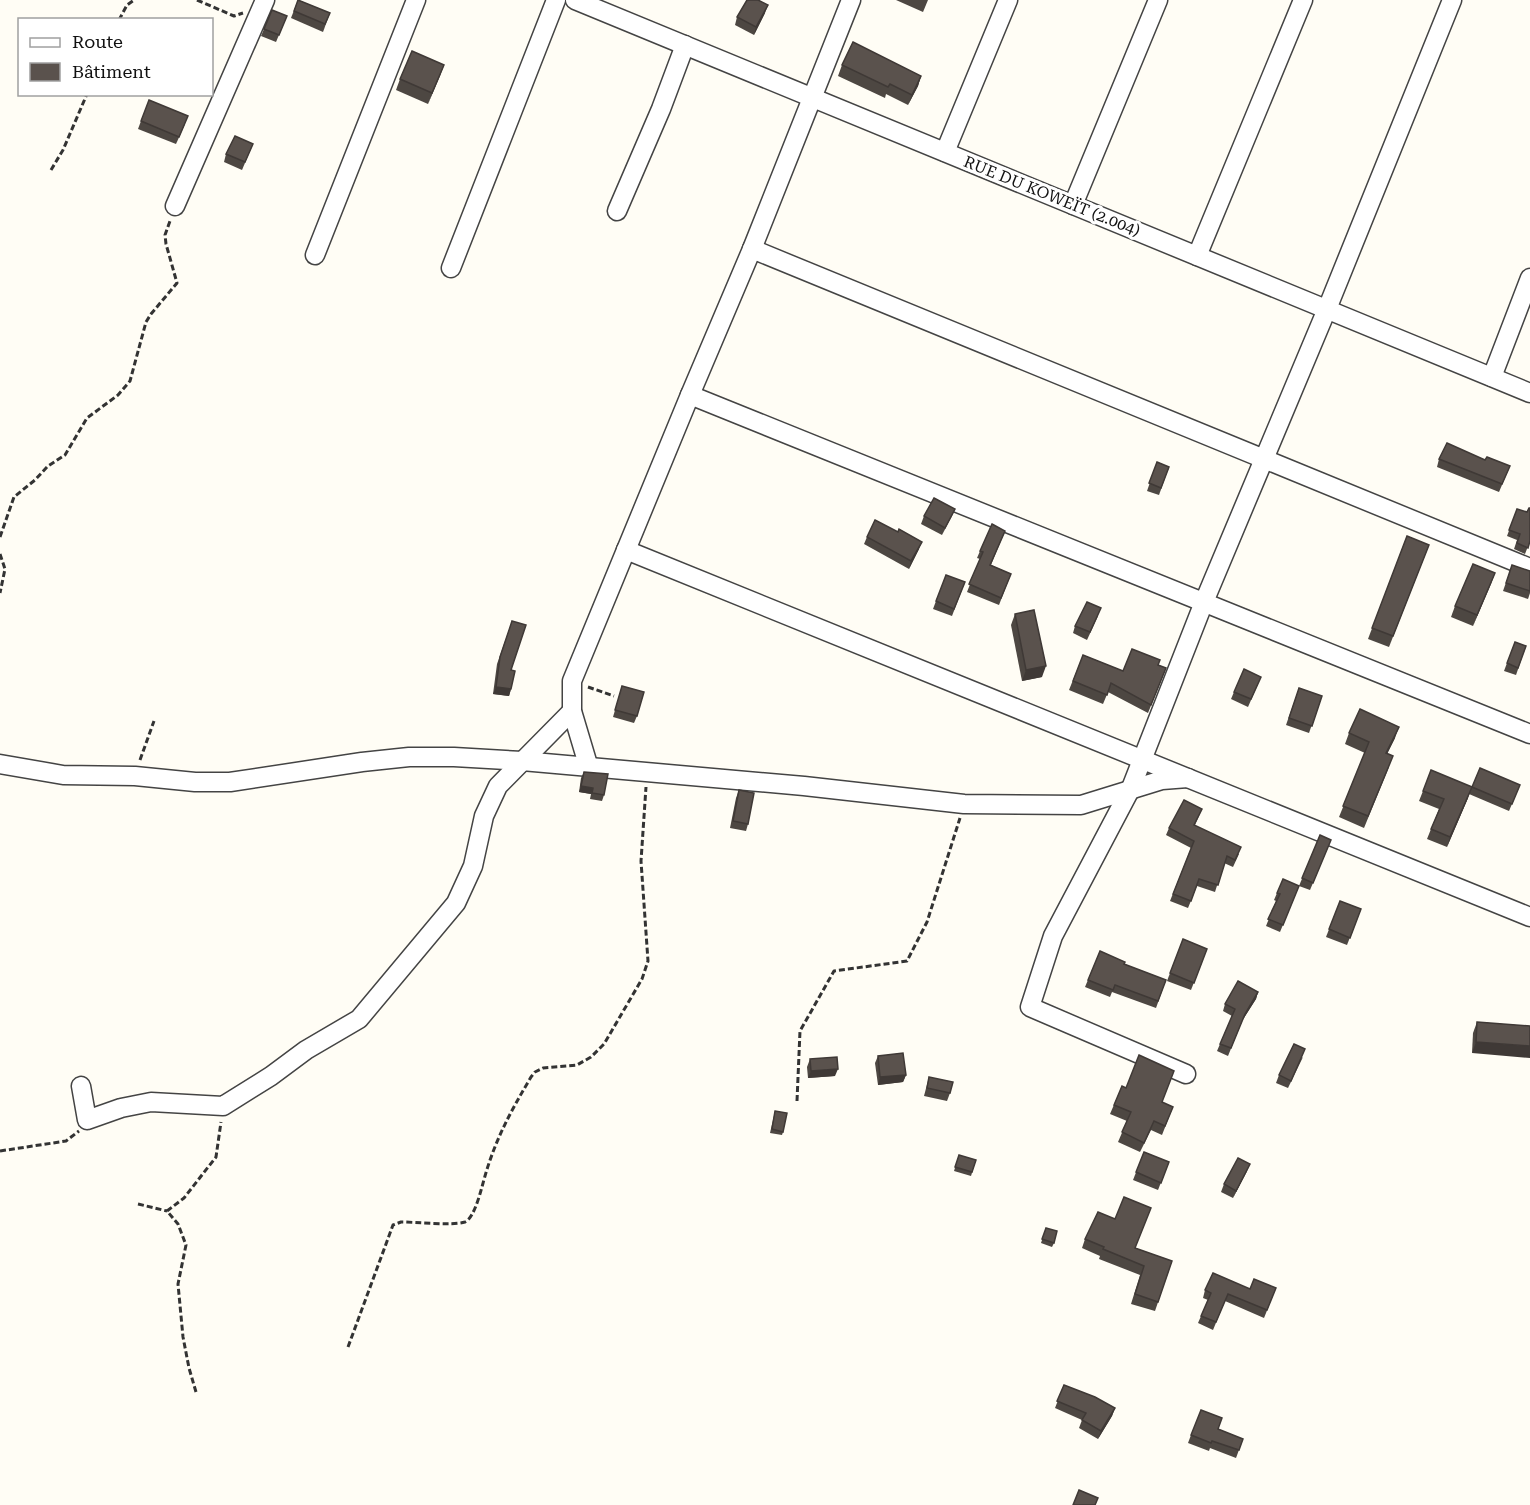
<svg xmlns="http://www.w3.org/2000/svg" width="1530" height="1505" font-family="'Roboto Serif',serif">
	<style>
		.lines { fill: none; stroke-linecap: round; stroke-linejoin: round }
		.minor-casing { stroke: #444; stroke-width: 21 }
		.path { stroke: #333; stroke-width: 3; stroke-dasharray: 6 3; stroke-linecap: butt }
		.minor { stroke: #fff; stroke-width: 18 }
		.wall { fill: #4d4742 }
		.shaded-wall { fill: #3f3936 }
		.building { fill: #5a524d; stroke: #3f3936; stroke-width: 1.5 }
		.labels { text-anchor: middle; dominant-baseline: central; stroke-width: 6; stroke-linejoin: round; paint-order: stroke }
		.street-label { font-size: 16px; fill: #111; stroke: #fff }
	</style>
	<rect width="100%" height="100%" fill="#fffdf5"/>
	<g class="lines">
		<g class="minor-casing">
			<g id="minor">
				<polyline points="575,0 1530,393"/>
				<polyline points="945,152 1008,0"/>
				<polyline points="1073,205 1158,0"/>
				<polyline points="175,206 265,0"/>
				<polyline points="617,211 661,109 685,45"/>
				<polyline points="752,249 1530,568"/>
				<polyline points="315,255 416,0"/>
				<polyline points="1197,256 1303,0"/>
				<polyline points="451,268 556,0"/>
				<polyline points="1492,377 1530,278"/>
				<polyline points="690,395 1530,734"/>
				<polyline points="626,550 1530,917"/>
				<polyline points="0,764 63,775 135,776 195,782 230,782 362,762 409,757 454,757 522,761 804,786 964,804 1081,805 1162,780 1188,778"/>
				<polyline points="589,768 572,711 572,681 690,395 752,249 851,0"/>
				<polyline points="1186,1074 1030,1007 1053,936 1131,788 1204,602 1327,309 1452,0"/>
				<polyline points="81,1086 87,1120 121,1108 151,1102 223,1106 271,1076 306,1050 359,1019 456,903 473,866 484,816 498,786 572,711"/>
			</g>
		</g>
		<g class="path">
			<polyline points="197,0 234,16 243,13"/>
			<polyline points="119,20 127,5 134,0"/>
			<polyline points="51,170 63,150 87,94"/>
			<polyline points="0,537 14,497 35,480 48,466 65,455 87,418 118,395 130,381 146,322 151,314 177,283 166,244 165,235 170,221"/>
			<polyline points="0,554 5,569 0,593"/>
			<polyline points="588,687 614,696"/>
			<polyline points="140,760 154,721"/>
			<polyline points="797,1101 800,1031 834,971 907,961 927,922 960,818"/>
			<polyline points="0,1151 66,1141 79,1131"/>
			<polyline points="138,1204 167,1211"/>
			<path d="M 348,1347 L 393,1225 L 401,1222 C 417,1222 451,1226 465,1222 C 475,1218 482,1186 485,1176 C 496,1138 511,1111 531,1077 L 535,1072 L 543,1068 L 577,1065 L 591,1057 L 604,1044 L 642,979 L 648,961 L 641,861 L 646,787"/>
			<polyline points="196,1392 189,1368 183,1337 178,1284 186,1245 178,1224 167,1211 184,1198 216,1157 221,1122"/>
		</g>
		<use href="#minor" class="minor"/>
	</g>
	<g class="wall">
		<polygon points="298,0 330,13 323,32 291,18"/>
		<polygon points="896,0 928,0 923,12"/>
		<polygon points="765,13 754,35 735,25 737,17"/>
		<polygon points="287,16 276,42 261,36 264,29"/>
		<polygon points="444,65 428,104 396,90 400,79"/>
		<polygon points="842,65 921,76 918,86 908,105 886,94 885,98 838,76"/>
		<polygon points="141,121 185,124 176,144 138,129"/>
		<polygon points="253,144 242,170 224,162 226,154"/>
		<polygon points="1439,459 1485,460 1510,466 1499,492 1437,467"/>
		<polygon points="1157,462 1169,467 1159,495 1147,491"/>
		<polygon points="955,509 952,516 942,535 921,524 924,516"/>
		<polygon points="1517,509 1530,541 1525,554 1514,549 1517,540 1507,536"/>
		<polygon points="1005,531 991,565 1011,574 999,605 967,592 980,559 977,558 980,551"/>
		<polygon points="1407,536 1429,545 1389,647 1368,639"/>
		<polygon points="867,537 919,549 909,569 864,544"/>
		<polygon points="1512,565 1530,571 1530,593 1528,599 1503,591"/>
		<polygon points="1495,573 1473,626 1451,617 1455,606"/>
		<polygon points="965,582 952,616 933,609 936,601"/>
		<polygon points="1015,614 1042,677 1022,681 1011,625"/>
		<polygon points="1098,616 1087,640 1073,633 1075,626"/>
		<polygon points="512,621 511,670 511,689 509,696 493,694 497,664"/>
		<polygon points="1515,642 1526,646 1516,675 1504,671"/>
		<polygon points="1083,655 1123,671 1158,665 1166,668 1148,713 1108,692 1103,704 1069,690"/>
		<polygon points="1258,684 1248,707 1231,699 1234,692"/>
		<polygon points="622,686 637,716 634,723 613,717"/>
		<polygon points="1299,688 1322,696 1309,733 1286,725"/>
		<polygon points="1349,733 1395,738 1387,754 1389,767 1364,828 1339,817 1365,753 1345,744"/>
		<polygon points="584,772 604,795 602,801 590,799 591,794 579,792 581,778"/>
		<polygon points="1520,785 1509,811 1469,794 1472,787"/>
		<polygon points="739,790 748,824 746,831 730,828 736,798"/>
		<polygon points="1423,791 1468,798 1447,847 1427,839 1439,809 1419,801"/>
		<polygon points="1202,809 1195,825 1239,854 1233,867 1224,863 1215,892 1197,886 1188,908 1170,901 1191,848 1166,835 1169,828"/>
		<polygon points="1320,835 1331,840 1310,890 1299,886"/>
		<polygon points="1299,886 1280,932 1266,926 1276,901 1274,900 1277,893"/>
		<polygon points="1340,901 1361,909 1347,945 1326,937"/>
		<polygon points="1183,939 1207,949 1191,990 1167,981"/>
		<polygon points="1100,951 1124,964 1166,980 1156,1008 1112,992 1110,997 1085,987"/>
		<polygon points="1258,992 1256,999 1242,1021 1228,1056 1217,1051 1232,1016 1223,1011 1225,1004"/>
		<polygon points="1477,1022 1530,1026 1472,1053 1473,1033"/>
		<polygon points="878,1056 906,1075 903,1082 878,1085 875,1063"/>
		<polygon points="1303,1057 1288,1088 1276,1083 1279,1075"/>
		<polygon points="810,1059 835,1076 808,1078 807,1067"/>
		<polygon points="929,1077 950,1093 947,1101 924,1096"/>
		<polygon points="1122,1086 1173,1107 1162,1135 1151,1130 1140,1152 1118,1142 1127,1121 1110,1114"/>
		<polygon points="775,1111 783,1132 782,1135 770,1133"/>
		<polygon points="1144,1152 1169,1162 1158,1190 1133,1180"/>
		<polygon points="959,1155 976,1160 971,1176 954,1171"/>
		<polygon points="1247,1171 1233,1198 1221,1192 1224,1184"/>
		<polygon points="1046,1228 1054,1243 1052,1247 1041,1243"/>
		<polygon points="1085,1239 1135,1248 1172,1261 1155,1311 1131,1304 1140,1275 1099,1259 1100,1256 1082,1248"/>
		<polygon points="1276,1288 1264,1318 1225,1301 1213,1330 1198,1323 1208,1300 1203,1298 1205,1290"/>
		<polygon points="1064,1385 1115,1408 1112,1416 1098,1439 1079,1428 1082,1420 1055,1408"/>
		<polygon points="1218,1429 1243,1439 1236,1458 1210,1448 1209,1451 1188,1443 1191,1435"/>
	</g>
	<g class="shaded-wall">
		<polygon points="768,5 765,13 754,35 756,27"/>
		<polygon points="444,65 440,76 428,104 432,93"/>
		<polygon points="921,76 918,86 908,105 912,95"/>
		<polygon points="922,542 919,549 909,569 911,561"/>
		<polygon points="1495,573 1491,584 1473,626 1477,615"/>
		<polygon points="1046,666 1042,677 1022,681 1026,670"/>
		<polygon points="496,687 511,689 509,696 493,694"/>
		<polygon points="1399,727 1395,738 1382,764 1386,753"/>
		<polygon points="581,786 593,788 591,794 579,792"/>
		<polygon points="1472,787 1468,798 1447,847 1450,837"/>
		<polygon points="1258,992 1256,999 1242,1021 1228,1056 1245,1014"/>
		<polygon points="1476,1042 1530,1046 1530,1058 1472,1053"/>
		<polygon points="838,1069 835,1076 808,1078 811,1071"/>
		<polygon points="906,1075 903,1082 878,1085 880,1077"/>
		<polygon points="1250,1164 1247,1171 1233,1198 1236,1191"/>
		<polygon points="1115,1408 1112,1416 1098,1439 1101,1431"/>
	</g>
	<g class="building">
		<polygon points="298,0 330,13 325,24 294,11"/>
		<polygon points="747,0 758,0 768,5 756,27 737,17"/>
		<polygon points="272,10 287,16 279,35 264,29"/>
		<polygon points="853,42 921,76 912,95 890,84 888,87 842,65"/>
		<polygon points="412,51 444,65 432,93 400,79"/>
		<polygon points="149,100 188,116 179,137 141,121"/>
		<polygon points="235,136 253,144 245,162 226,154"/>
		<polygon points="1447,443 1485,460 1487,457 1510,466 1502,484 1439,459"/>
		<polygon points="1157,462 1169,467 1161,488 1149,483"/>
		<polygon points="934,498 955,509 945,528 924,516"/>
		<polygon points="1529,508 1530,508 1530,541 1528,548 1517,543 1520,534 1509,530 1517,509 1527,512"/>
		<polygon points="875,520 898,532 899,529 922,542 911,561 867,537"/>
		<polygon points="992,524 1005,531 990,565 1011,574 1001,598 969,584 983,552 980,551"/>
		<polygon points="1407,536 1429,545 1393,636 1372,628"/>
		<polygon points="1473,564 1495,573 1477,615 1455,606"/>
		<polygon points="1512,565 1530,571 1530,591 1506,583"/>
		<polygon points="946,575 965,582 954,609 936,601"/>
		<polygon points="1087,602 1101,608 1090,632 1075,626"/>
		<polygon points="1034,610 1046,666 1026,670 1015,614"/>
		<polygon points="512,621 526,625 511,670 515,671 511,689 496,687 500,657"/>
		<polygon points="1515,642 1526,646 1518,668 1507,663"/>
		<polygon points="1132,649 1160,660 1158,665 1166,668 1151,705 1111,683 1107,695 1073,681 1083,655 1123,671"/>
		<polygon points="1244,669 1261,677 1251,699 1234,692"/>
		<polygon points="622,686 644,692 637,716 615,710"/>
		<polygon points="1299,688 1322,696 1312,726 1289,718"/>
		<polygon points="1360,709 1399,727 1386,753 1393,756 1368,816 1343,806 1369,742 1349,733"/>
		<polygon points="1480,768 1520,785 1512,804 1472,787"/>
		<polygon points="1431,770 1472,787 1450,837 1431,829 1444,799 1423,791"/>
		<polygon points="584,772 608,774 604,795 592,793 593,788 581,786"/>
		<polygon points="739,790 754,793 748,824 733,821"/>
		<polygon points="1184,800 1202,809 1194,825 1241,847 1235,860 1227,856 1218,885 1199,879 1191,901 1173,894 1194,841 1169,828"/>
		<polygon points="1320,835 1331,840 1313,883 1302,878"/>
		<polygon points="1283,879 1299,886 1283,925 1268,919 1280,894 1277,893"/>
		<polygon points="1340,901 1361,909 1350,938 1329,929"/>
		<polygon points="1183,939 1207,949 1194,983 1170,973"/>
		<polygon points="1100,951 1125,962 1124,964 1166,980 1158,1001 1115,985 1113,990 1088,980"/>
		<polygon points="1238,981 1258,992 1245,1014 1231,1048 1220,1044 1235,1009 1225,1004"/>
		<polygon points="1477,1022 1530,1026 1530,1046 1476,1042"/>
		<polygon points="1294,1044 1305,1049 1291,1081 1279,1075"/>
		<polygon points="903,1053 906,1075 880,1077 878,1056"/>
		<polygon points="1139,1055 1174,1071 1162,1102 1173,1107 1165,1126 1154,1121 1144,1143 1122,1132 1131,1112 1114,1105 1122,1086 1126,1088"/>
		<polygon points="837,1057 838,1069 811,1071 810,1059"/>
		<polygon points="929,1077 953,1082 950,1093 927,1088"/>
		<polygon points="775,1111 787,1113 783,1132 772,1129"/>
		<polygon points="1144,1152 1169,1162 1161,1183 1136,1172"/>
		<polygon points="959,1155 976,1160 972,1172 955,1167"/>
		<polygon points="1238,1158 1250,1164 1236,1191 1224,1184"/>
		<polygon points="1124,1197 1151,1208 1135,1248 1172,1261 1158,1302 1135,1294 1144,1266 1103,1249 1104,1247 1085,1239 1098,1212 1115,1219"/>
		<polygon points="1046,1228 1057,1231 1054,1243 1042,1239"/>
		<polygon points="1213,1273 1250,1289 1254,1279 1276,1288 1267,1310 1228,1294 1216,1322 1201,1316 1211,1293 1205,1290"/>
		<polygon points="1064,1385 1095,1397 1115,1408 1101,1431 1082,1420 1086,1413 1057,1401"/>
		<polygon points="1201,1410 1222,1418 1218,1429 1243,1439 1239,1450 1212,1441 1211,1443 1191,1435"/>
		<polygon points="1079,1490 1098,1498 1095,1505 1073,1505"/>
	</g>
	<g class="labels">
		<g class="street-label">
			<text transform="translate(1052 196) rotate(22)">RUE DU KOWEÏT (2.004)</text>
		</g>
	</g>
	<rect x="18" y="18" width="195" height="78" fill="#ffffff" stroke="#a0a0a0" stroke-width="1.5"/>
	<rect x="30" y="38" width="30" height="9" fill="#ffffff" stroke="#a0a0a0" stroke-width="1.5"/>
	<text x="72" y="48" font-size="18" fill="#111111">Route</text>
	<rect x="30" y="63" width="30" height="18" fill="#5a524d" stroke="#a0a0a0" stroke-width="1.5"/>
	<text x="72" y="78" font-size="18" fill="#111111">Bâtiment</text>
</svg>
